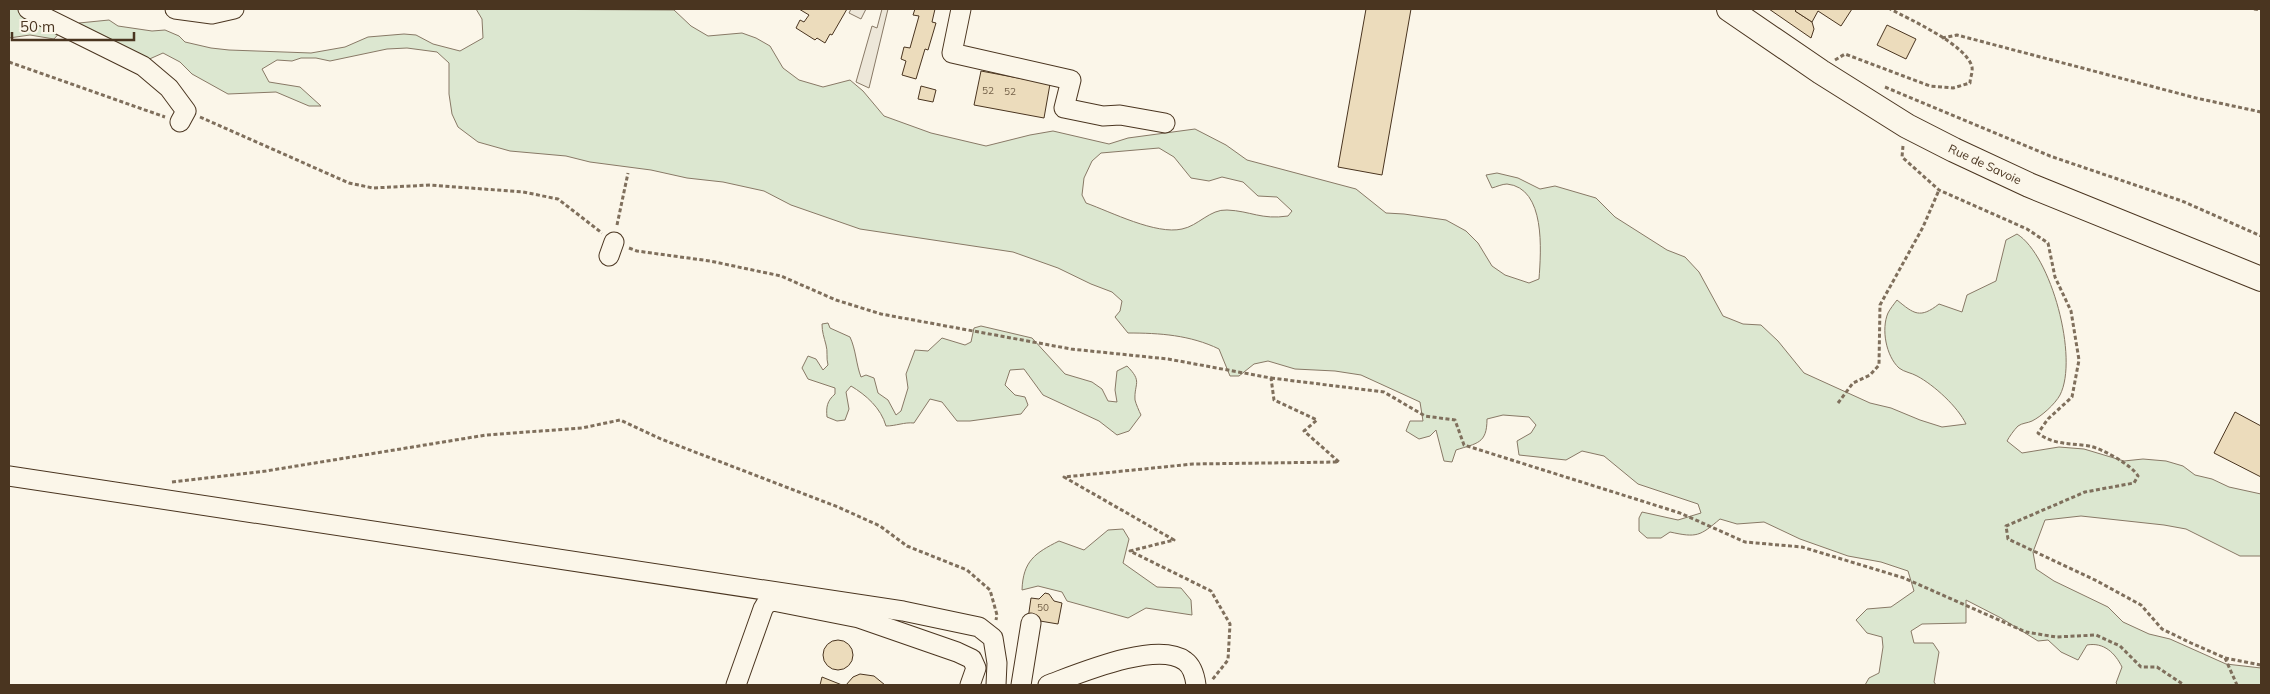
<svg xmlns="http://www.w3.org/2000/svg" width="2270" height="694" font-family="Mulish,sans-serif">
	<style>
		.green { fill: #dce7d0; stroke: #887966; fill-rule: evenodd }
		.parking { fill: #ede7d9; stroke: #887966 }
		.building { fill: #ecdcbc; stroke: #4a3520 }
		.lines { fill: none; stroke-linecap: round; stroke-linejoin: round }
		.minor-casing { stroke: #4a3520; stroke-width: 21 }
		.major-casing { stroke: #4a3520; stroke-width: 26 }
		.path { stroke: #7f6f5c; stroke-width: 3; stroke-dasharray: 4 2.5; stroke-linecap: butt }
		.minor { stroke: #fbf6e9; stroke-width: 19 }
		.major { stroke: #fbf6e9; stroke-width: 24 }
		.labels { text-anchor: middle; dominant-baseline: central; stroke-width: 4; stroke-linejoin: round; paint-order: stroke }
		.number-label { font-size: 10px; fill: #725f47 }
		.street-label { font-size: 12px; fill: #4a3520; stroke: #fbf6e9 }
	</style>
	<rect width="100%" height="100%" fill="#fbf6e9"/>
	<g class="green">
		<polygon points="9,9 22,9 63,29 54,39 30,35 9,38"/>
		<path d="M 476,9 L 674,10 L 691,26 L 708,36 L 742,33 L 756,38 L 770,46 L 783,68 L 799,80 L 823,87 L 850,80 L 863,91 L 884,116 L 931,133 L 986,146 L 1030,135 L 1053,131 L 1109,144 L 1128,138 L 1195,129 L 1226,145 L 1247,160 L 1356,189 L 1386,213 L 1404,214 L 1446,220 L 1466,231 L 1478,243 L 1492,266 L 1505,275 L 1529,283 L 1539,279 C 1541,251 1546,188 1507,184 C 1502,184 1496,187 1492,188 L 1486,175 L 1497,173 L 1518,178 L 1540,189 L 1555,186 L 1596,198 L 1615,217 L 1667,250 L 1685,257 L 1699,272 L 1723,316 L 1743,324 L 1761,325 L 1778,341 L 1804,373 L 1870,403 L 1891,408 L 1920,420 L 1942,427 L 1966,424 C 1958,407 1934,385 1917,376 C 1912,373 1904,372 1899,368 C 1886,356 1881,329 1888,313 C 1890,309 1894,304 1897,300 C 1914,314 1920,319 1939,304 L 1962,312 L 1967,295 L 1996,281 L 2006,240 L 2017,234 C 2051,255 2079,358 2060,395 C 2055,404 2042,416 2032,421 C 2028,423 2022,423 2018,426 C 2014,430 2009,437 2007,441 L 2022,453 L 2059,447 L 2084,449 L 2124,461 L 2143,459 L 2166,461 L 2183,466 L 2195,475 L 2212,479 L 2229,487 L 2261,494 L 2261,556 L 2240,556 L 2186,529 L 2164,525 L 2081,516 L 2045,520 L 2033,552 L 2036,569 L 2054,581 L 2108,607 L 2123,622 L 2149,634 L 2170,639 L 2226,664 L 2261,668 L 2261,685 L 2118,685 L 2116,683 L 2122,667 C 2115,653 2104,642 2087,645 L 2078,660 L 2061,652 L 2048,640 L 2038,641 L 2001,618 L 1966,600 L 1966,623 L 1922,624 L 1911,631 L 1914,643 L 1933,643 L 1939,652 L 1934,682 L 1936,685 L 1865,685 L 1869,678 L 1879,673 L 1883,647 L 1882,637 L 1867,633 L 1856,620 L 1867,609 L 1891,607 L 1914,591 L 1908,571 L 1881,562 L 1848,556 L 1800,539 L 1764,522 L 1737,524 L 1720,519 C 1700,536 1697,538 1670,532 L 1661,538 L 1647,538 L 1639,531 L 1639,518 L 1642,512 L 1678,520 L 1701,513 L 1698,504 L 1638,484 L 1604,456 L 1582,451 L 1566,460 L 1519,455 L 1517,441 L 1531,433 L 1536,425 L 1529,417 L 1503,415 L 1487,419 C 1487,444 1477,443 1456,450 L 1452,462 L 1444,461 L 1436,430 L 1430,436 L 1419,439 L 1406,431 L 1410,421 L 1423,421 L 1420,402 L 1361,375 L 1335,371 L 1295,369 L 1268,361 L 1254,364 L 1239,376 L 1230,376 L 1219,349 C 1190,335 1160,333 1128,333 L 1115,317 L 1120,311 L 1122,301 L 1112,292 L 1091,284 L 1058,268 L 1013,252 L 860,229 L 791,205 L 764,191 L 723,182 L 687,178 L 651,170 L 590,162 L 566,156 L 510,151 L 478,142 L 458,127 L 452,114 L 449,94 L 449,63 L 437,52 L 407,48 L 387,49 L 330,61 L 316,58 L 301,58 L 292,61 L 277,60 L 262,69 L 269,82 L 300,87 L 321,106 L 309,106 L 276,92 L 228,94 L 192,74 L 180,62 L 163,53 L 145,61 L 74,28 L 79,23 L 109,20 L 118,26 L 152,31 L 165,30 L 179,36 L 185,42 L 211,48 L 229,50 L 311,53 L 345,47 L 368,37 L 404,34 L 416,35 L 433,44 L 460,51 L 483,38 L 482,19 ZM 1159,148 L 1174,157 L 1191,178 L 1209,181 L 1222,177 L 1243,182 L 1258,196 L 1277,197 L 1292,211 L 1288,216 C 1261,220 1251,211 1227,210 C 1210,209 1198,226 1182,229 C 1156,235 1111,212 1086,203 L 1082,195 L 1084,178 L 1092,161 L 1101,153 Z"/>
		<path d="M 828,323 L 830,328 L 850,337 C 856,350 856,364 861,377 L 866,375 L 874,378 L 878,393 L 888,400 L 896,415 L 901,411 L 908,388 L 906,374 L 915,350 L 928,351 L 942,338 L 965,345 L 971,342 L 974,328 L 981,326 L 1032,338 L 1065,374 L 1092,382 L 1102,389 L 1108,401 L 1117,402 L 1115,390 L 1117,371 L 1127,366 C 1143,382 1134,383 1135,400 C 1136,404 1139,411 1141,415 L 1129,431 L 1117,435 L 1099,421 L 1043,395 L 1024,369 L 1010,370 L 1005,385 L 1015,395 L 1025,397 L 1028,405 L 1021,414 L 970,421 L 957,421 L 942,402 L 930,399 L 914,423 C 904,422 896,426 886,426 C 881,408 866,395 851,386 L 846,392 L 849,409 L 845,420 L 837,421 L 827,417 C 826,407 827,401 835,394 L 835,388 L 808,379 L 802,368 L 808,356 L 816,359 L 823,370 L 828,365 C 826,358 828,351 826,345 C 824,337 822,332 822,324 Z"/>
		<path d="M 1123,529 L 1129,539 L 1123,563 L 1157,587 L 1181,588 L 1191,600 L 1192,615 L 1146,608 L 1128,618 L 1067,601 L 1062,592 L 1038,586 L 1022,590 C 1023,561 1035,553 1059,541 L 1084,550 L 1108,530 Z"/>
	</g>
	<g class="parking">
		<polygon points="851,9 866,9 861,19 849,13"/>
		<polygon points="882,9 888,9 869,88 856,82 872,26 877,28"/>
	</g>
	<g class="building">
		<polygon points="799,9 847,9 832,35 830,34 825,43 817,38 815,40 796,28 800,20 804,22 809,15"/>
		<polygon points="915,9 935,9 932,22 936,23 928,50 925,49 916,79 902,75 906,61 901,59 904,47 910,48 919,16 913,15"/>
		<polygon points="1366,9 1411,9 1382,175 1338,167"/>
		<polygon points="1769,9 1797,9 1795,11 1812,22 1814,29 1811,38"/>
		<polygon points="1797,9 1852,9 1841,26 1818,11 1812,22 1795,11"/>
		<polygon points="1887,25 1916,39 1906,59 1877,45"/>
		<polygon points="981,71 1050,84 1044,118 974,105"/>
		<polygon points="921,86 936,90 933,102 918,99"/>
		<polygon points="2235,412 2261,426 2261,477 2214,453"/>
		<polygon points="1045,593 1049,594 1054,601 1062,603 1058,624 1028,619 1031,598 1039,599"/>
		<circle cx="838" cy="655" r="15"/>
		<polygon points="860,674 874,676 885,685 846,685 853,677"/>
		<polygon points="822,677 842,685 820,685"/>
	</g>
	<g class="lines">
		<g class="minor-casing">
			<g id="minor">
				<polyline points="28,9 143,66 169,88 186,111 180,122"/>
				<polyline points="175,9 212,14 234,9"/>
				<polyline points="961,9 952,53 1071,80 1064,108 1103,116 1120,115 1165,123"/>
				<polyline points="609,256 614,242"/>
				<polyline points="9,476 903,611 979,627 993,638 997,663 996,685"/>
				<polyline points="736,685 763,609 766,604 773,601 859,618 957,652 972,659 976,668 970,685"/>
				<polyline points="1021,685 1031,623"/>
				<path d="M 1048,685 C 1078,674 1157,640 1185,661 C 1192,666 1195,677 1196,685"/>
			</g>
		</g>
		<g class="major-casing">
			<polyline id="major" points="1729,9 1821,72 1907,126 1954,150 2029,185 2261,279"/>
		</g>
		<g class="path">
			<polyline points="2254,9 2261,10"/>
			<polyline points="1942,38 1957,35 2196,98 2261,112"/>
			<path d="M 1835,60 L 1845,54 L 1930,86 L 1953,88 L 1970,83 C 1970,78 1973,72 1972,67 C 1967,45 1909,19 1890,9"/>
			<polyline points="9,62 165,117"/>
			<polyline points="1885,87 2050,156 2182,201 2261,236"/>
			<polyline points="200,117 349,183 373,188 430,185 523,192 558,199 602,233"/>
			<path d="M 1903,146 L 1902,157 L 1939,190 L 2027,229 L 2048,243 L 2055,277 L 2071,311 L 2079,360 L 2072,397 L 2048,419 L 2038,433 C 2053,445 2070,443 2089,446 C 2101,448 2132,465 2138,476 L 2134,483 L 2085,492 L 2006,526 L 2008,539 L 2097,581 L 2141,605 L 2162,629 L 2191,643 L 2225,658 L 2261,665"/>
			<polyline points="617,225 628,173"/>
			<polyline points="629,248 637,251 710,261 781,276 836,300 881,314 1071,349 1168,359 1271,378 1274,400 1317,420 1304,431 1339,462 1193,464 1064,477 1174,540 1130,551 1211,591 1230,624 1228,660 1212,680"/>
			<polyline points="1271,378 1384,392 1425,416 1455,420 1464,445 1680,513 1745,542 1802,547 1904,578 2026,632 2056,637 2096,635 2120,646 2141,667 2157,667 2184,685"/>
			<polyline points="1838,403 1853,383 1870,375 1879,365 1880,305 1923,227 1939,190"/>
			<polyline points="172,482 266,471 486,435 582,428 620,420 661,439 838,507 880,526 907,546 967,570 990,590 997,615 996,620"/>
			<polyline points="2225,658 2237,685"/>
		</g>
		<use href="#minor" class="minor"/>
		<use href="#major" class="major"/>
	</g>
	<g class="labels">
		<g class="number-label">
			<text x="988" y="90">52</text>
			<text x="1010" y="91">52</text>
			<text x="1043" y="607">50</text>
		</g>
		<g class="street-label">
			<text transform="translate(1985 164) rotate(25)">Rue de Savoie</text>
		</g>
	</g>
	<rect width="2270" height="694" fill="none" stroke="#4a3520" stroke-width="20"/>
	<path d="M12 32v8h122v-8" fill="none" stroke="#4a3520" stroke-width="2.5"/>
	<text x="20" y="32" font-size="15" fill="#4a3520" stroke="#fbf6e9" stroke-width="4" paint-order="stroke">50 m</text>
</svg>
